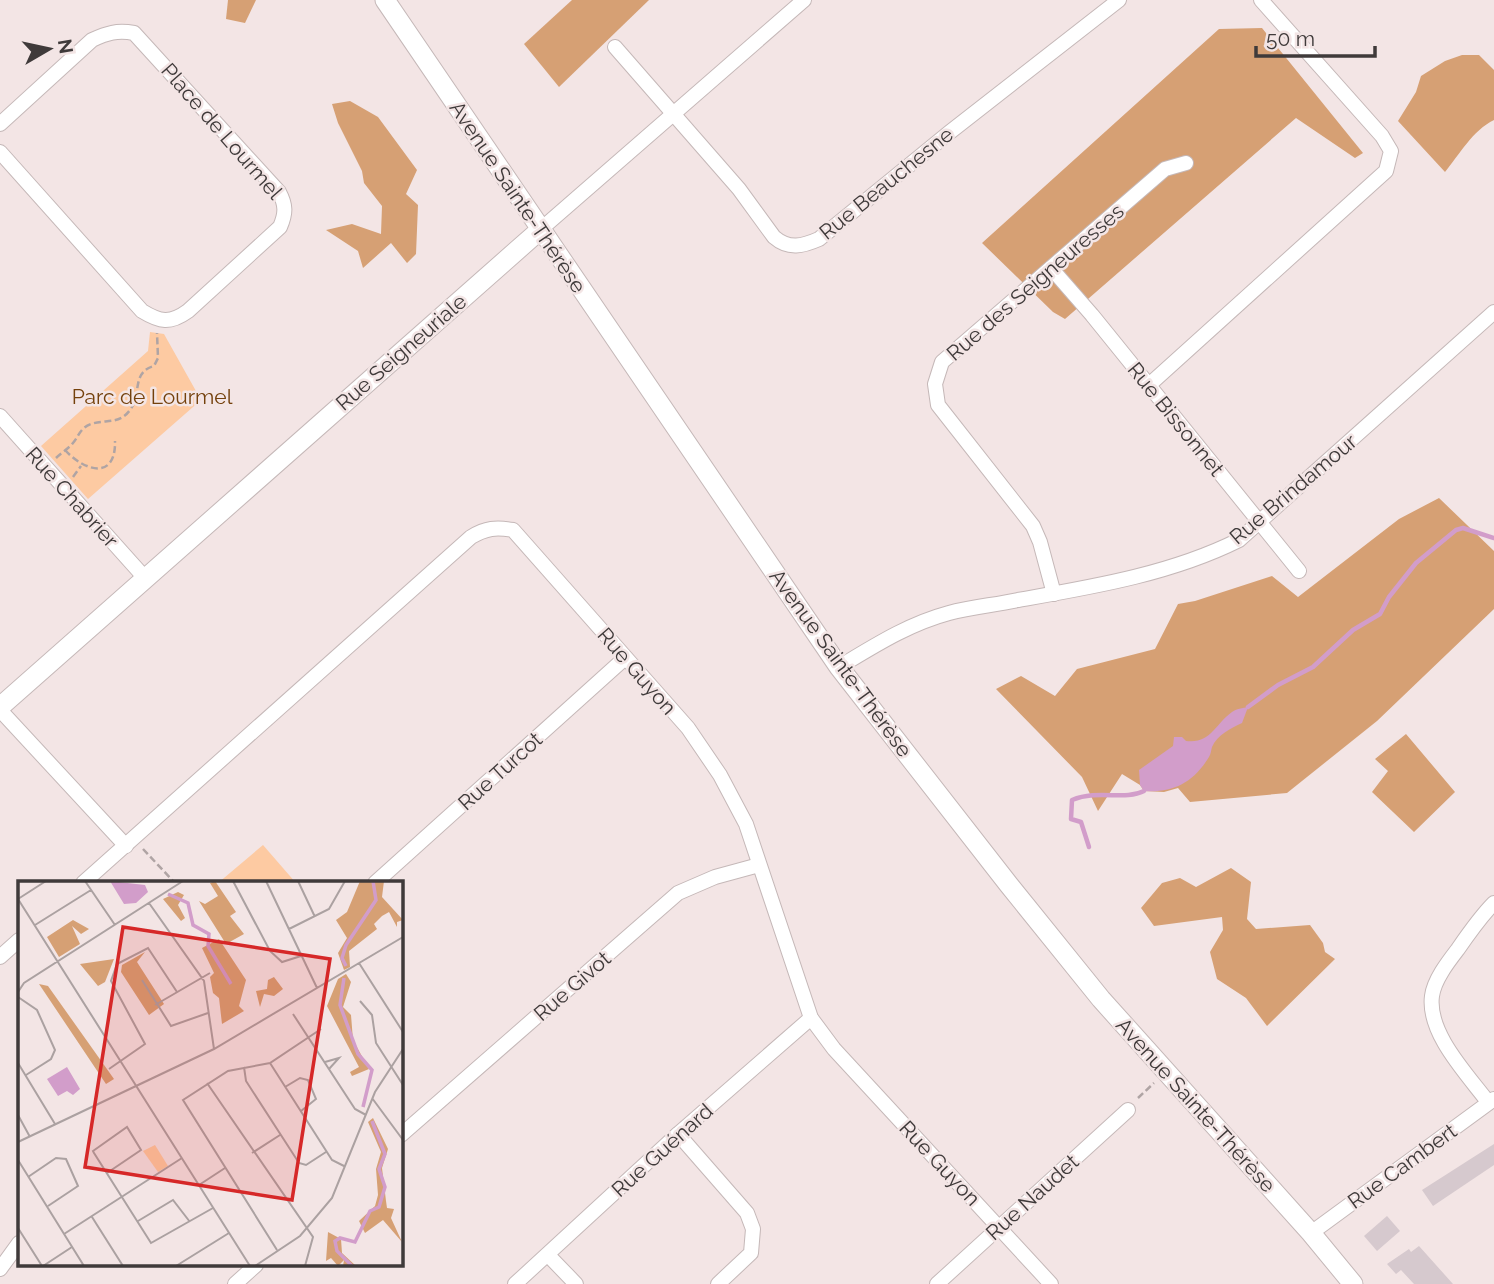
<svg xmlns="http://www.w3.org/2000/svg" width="1494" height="1284" font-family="Raleway,sans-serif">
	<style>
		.green { fill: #fdcaa2 }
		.forest { fill: #d6a074 }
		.water { fill: #d29dca }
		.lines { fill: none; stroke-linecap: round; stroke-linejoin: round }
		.stream { stroke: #d29dca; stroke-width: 4.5 }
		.building { fill: #d6c9ce }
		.street-casing { stroke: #c5b8b8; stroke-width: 16 }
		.secondary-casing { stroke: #c5b8b8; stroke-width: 21 }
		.path { stroke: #afa4a4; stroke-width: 2.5; stroke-dasharray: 7 3.5; stroke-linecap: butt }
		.street { stroke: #fff; stroke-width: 14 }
		.secondary { stroke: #fff; stroke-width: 19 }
		.labels { text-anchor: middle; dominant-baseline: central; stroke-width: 5; stroke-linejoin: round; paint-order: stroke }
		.street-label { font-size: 21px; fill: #3f3a3a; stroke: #f3e5e5 }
		.park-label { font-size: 21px; fill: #74410c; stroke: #f3e5e5 }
		.inset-river { fill: none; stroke: #d29dca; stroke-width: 3.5 }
		.inset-road { fill: none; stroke: #aba1a1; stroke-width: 2 }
		.view { fill: #d62828; fill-opacity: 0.15; stroke: #d62828; stroke-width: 3.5 }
		.inset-edge { fill: none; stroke: #3f3a3a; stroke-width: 3.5 }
	</style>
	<rect width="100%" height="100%" fill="#f3e5e5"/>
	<g class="green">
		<polygon points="150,332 164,334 201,400 88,499 41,446 148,351"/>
		<polygon points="263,845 296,883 218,883"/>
	</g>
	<g class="forest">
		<polygon points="228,0 256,0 245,23 226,19"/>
		<polygon points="572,0 649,0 559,87 524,44"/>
		<polygon points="1262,28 1363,153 1355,158 1296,118 1065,319 1053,312 982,243 1219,29"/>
		<path d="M 1462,55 L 1479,55 L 1494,70 L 1494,120 C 1473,130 1459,155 1445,172 L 1398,121 L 1416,92 L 1421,76 L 1445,61 Z"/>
		<polygon points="350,101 378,117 417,170 406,194 418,205 416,254 407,263 391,243 363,268 358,251 326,230 352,224 381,234 382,206 364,183 362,171 338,123 332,104"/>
		<polygon points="1439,498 1494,551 1494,609 1377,721 1287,793 1190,802 1178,788 1164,792 1144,791 1140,785 1122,774 1098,811 1082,777 996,689 1021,676 1055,696 1077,669 1155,649 1178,604 1195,601 1272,576 1298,597 1399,519"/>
		<polygon points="1406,734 1455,792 1414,832 1372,792 1388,771 1375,759"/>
		<polygon points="1231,868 1251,882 1247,919 1256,929 1310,925 1323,943 1325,952 1335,959 1267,1026 1246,998 1217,979 1210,952 1223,930 1222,917 1154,926 1141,908 1162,883 1180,878 1196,887"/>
	</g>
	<path class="water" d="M 1248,707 L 1242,723 C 1231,728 1217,735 1212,747 C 1211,750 1211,754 1209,757 C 1193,783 1173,793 1144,791 L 1140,785 L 1139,770 L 1173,746 L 1174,737 L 1182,737 L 1186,741 C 1211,744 1215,724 1232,712 C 1236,709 1243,708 1248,707 Z"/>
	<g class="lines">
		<g class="stream">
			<polyline points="1248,707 1278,685 1313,667 1353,630 1380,614 1389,597 1416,563 1456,530 1463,528 1494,538"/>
			<path d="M 1089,847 L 1081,822 L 1071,819 L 1072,800 C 1099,789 1124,801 1144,791"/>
		</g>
	</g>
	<g class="building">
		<polygon points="1494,1144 1494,1165 1433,1206 1422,1190"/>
		<polygon points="1387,1216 1400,1231 1377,1251 1364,1236"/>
		<polygon points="1419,1246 1453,1284 1414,1284 1401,1270 1396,1274 1387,1264 1409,1249 1411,1252"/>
	</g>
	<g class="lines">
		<g class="street-casing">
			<g id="street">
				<path d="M 615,47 L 739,189 L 774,237 C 789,250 803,246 819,239 L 950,132 L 1119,0"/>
				<path d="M 0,124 L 92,40 C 107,33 117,30 134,33 L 279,192 C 286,205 286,213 280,227 L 188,311 C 170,324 160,322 142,311 L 0,152"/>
				<polyline points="540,230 804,0"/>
				<polyline points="1051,268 1092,315 1299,571"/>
				<polyline points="1149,385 1386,171 1391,151 1382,136 1261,0"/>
				<polyline points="0,416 145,578"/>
				<polyline points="1054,594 1040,542 1033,526 938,405 935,384 942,362 1165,169 1186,163"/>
				<path d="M 839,667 C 874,646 908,624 949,613 C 971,607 995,605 1018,600 C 1092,587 1171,574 1239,540 L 1494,312"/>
				<polyline points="0,710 126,846"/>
				<path d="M 83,883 L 471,537 C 486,528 496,527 513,530 L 688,728 L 720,775 L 746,824 L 811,1018 L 834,1049 L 1051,1284"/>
				<polyline points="375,883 625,658"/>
				<polyline points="0,957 19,940"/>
				<path d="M 1488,1102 C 1467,1074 1427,1033 1432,996 C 1434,980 1448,962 1458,949 C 1469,933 1480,917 1494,903"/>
				<polyline points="678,1134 747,1213 753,1229 751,1253 718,1284"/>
				<polyline points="401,1135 678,893 715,877 759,865"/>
				<polyline points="1311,1233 1494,1099"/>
				<polyline points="548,1255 576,1284"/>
				<polyline points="0,1269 19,1243"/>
				<polyline points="235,1284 256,1265"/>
				<polyline points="515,1284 678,1134 811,1018"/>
				<polyline points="937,1284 1128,1110"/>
			</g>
		</g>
		<g class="secondary-casing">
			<g id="secondary">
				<polyline points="385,0 839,667 1009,885 1101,999 1311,1233 1353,1284"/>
				<polyline points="0,707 540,230"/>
			</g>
		</g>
		<g class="path">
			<path d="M 65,450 C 84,471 116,481 115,441"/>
			<path d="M 56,458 C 61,453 68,449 73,443 C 79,436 80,428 91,424 C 106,419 119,425 130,410 C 142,395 131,372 154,366 L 158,358 L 157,333"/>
			<polyline points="73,477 81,466"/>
			<polyline points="143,849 175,883"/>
			<polyline points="1138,1098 1154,1083"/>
		</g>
		<use href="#street" class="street"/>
		<use href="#secondary" class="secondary"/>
	</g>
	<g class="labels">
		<g class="street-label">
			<text transform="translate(222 131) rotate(49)">Place de Lourmel</text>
			<text transform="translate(886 183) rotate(-39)">Rue Beauchesne</text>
			<text transform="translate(518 197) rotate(56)">Avenue Sainte-Thérèse</text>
			<text transform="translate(1035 282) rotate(-41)">Rue des Seigneuresses</text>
			<text transform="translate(401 352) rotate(-41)">Rue Seigneuriale</text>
			<text transform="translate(1176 419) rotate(51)">Rue Bissonnet</text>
			<text transform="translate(1293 489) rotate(-40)">Rue Brindamour</text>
			<text transform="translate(72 497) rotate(48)">Rue Chabrier</text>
			<text transform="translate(841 663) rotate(54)">Avenue Sainte-Thérèse</text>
			<text transform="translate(637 671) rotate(49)">Rue Guyon</text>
			<text transform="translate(500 771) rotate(-42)">Rue Turcot</text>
			<text transform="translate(572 986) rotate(-41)">Rue Givot</text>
			<text transform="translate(1196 1105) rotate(48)">Avenue Sainte-Thérèse</text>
			<text transform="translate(662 1150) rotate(-42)">Rue Guénard</text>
			<text transform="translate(940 1163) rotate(47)">Rue Guyon</text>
			<text transform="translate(1402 1166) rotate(-36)">Rue Cambert</text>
			<text transform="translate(1032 1197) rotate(-42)">Rue Naudet</text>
		</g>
		<g class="park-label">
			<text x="152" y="396">Parc de Lourmel</text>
		</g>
	</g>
	<g transform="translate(18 881)">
		<rect width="385" height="385" fill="#f3e5e5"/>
		<path d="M 137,264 L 150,285 L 140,291 L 125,270 Z" fill="#fdcaa2"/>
		<path d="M 197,0 L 218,31 L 212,35 L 226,53 L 208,63 L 181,20 L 187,23 L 200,15 L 192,2 ZM 342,0 L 366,0 L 364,16 L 385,39 L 379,41 L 379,46 L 371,31 L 364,35 L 356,43 L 359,48 L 331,70 L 332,86 L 326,89 L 320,72 L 329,57 L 318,39 L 329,31 ZM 160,11 L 166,14 L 160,24 L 167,37 L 163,40 L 145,18 ZM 55,39 L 71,48 L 63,53 L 54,45 L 62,63 L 41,76 L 29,56 ZM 201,58 L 228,99 L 221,125 L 226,130 L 204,143 L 201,117 L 195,112 L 192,96 L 196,92 L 184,67 ZM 127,71 L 119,81 L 146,123 L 131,134 L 103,91 L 104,84 ZM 96,78 L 87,101 L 80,105 L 62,83 ZM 328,93 L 333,101 L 325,126 L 333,134 L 335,159 L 351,188 L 334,195 L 332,191 L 341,186 L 309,125 L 320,98 ZM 256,96 L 265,108 L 256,115 L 246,113 L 242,126 L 238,110 L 249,108 L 250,99 ZM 21,103 L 30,105 L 96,198 L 88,203 ZM 355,237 L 370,268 L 364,287 L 368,320 L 369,327 L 376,328 L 373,337 L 384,361 L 365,339 L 347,352 L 341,340 L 357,325 L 360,314 L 358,288 L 363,271 L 350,241 ZM 310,351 L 323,358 L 324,372 L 338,385 L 325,385 L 326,379 L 320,385 L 313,377 L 308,380 Z" fill="#d6a074"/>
		<path d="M 92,0 L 127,4 L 130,11 L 118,22 L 106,23 ZM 49,186 L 62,208 L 55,214 L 49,210 L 40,215 L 29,198 Z" fill="#d29dca"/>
		<path class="inset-river" d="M 150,13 L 170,22 L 175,44 L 191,53 L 190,65 L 213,103M 328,85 L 324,77 L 328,64 L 358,19 L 355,0M 326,97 L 322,124 L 340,173 L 354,189 L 345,226M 334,385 L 319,370 L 317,360 L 322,357 L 337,361 L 352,330 L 361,326 L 367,306 L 361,288 L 367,273 L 354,240"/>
		<path class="inset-road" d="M 67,0 L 97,44M 215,0 L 252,70 L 264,81 L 283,75M 248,0 L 299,107M 280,0 L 297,36M 0,18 L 232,385M 0,18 L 28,0M 131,22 L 186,100 L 196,168M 17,44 L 73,9M 271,48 L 311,28 L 327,0M 341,82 L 385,151M 124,99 L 153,145 L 190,132M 0,111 L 6,102 L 165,0M 0,116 L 19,129 L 37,169 L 33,178 L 8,194M 342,120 L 354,134 L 358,162 L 385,204M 137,124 L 192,92M 275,133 L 337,228 L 348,234M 307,181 L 321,177 L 311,188M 0,182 L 37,243M 252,182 L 314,279 L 326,285M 226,186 L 228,200 L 281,282 L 288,284 L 308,271M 91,188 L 127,163 L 93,100 L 99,83 L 130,67 L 159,111M 189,202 L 295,356 L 287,385M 267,206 L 282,197 L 290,199 L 298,218 L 283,230M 354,217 L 385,259M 0,234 L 12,256M 0,261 L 196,168 L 385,56M 234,272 L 262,254M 0,279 L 66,385M 89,292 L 123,269 L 109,246 L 75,270 L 76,272 L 133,362 L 195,327M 10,296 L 38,277 L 48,278 L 60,305 L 30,325M 181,304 L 207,287M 74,336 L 105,385M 120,340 L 155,319 L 172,341M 0,347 L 24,385M 46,353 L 164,277M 259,369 L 165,219 L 210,190 L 252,182 L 303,148M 25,385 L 54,366M 158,385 L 211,352M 237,385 L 282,355 L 314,317 L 357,211 L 385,168"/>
		<path class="view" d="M 105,46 L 312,78 L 274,319 L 67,286 Z"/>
		<rect width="385" height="385" class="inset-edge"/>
	</g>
	<g transform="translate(49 49) rotate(81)" stroke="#f3e5e5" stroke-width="5" paint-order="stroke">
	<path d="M0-5L12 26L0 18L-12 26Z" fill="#3f3a3a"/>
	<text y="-10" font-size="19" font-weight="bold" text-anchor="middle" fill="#3f3a3a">N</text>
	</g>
	<path d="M1256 46v10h119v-10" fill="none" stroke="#3f3a3a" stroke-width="3.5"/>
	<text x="1266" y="46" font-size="21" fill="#3f3a3a" stroke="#f3e5e5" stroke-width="5" paint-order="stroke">50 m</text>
</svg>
